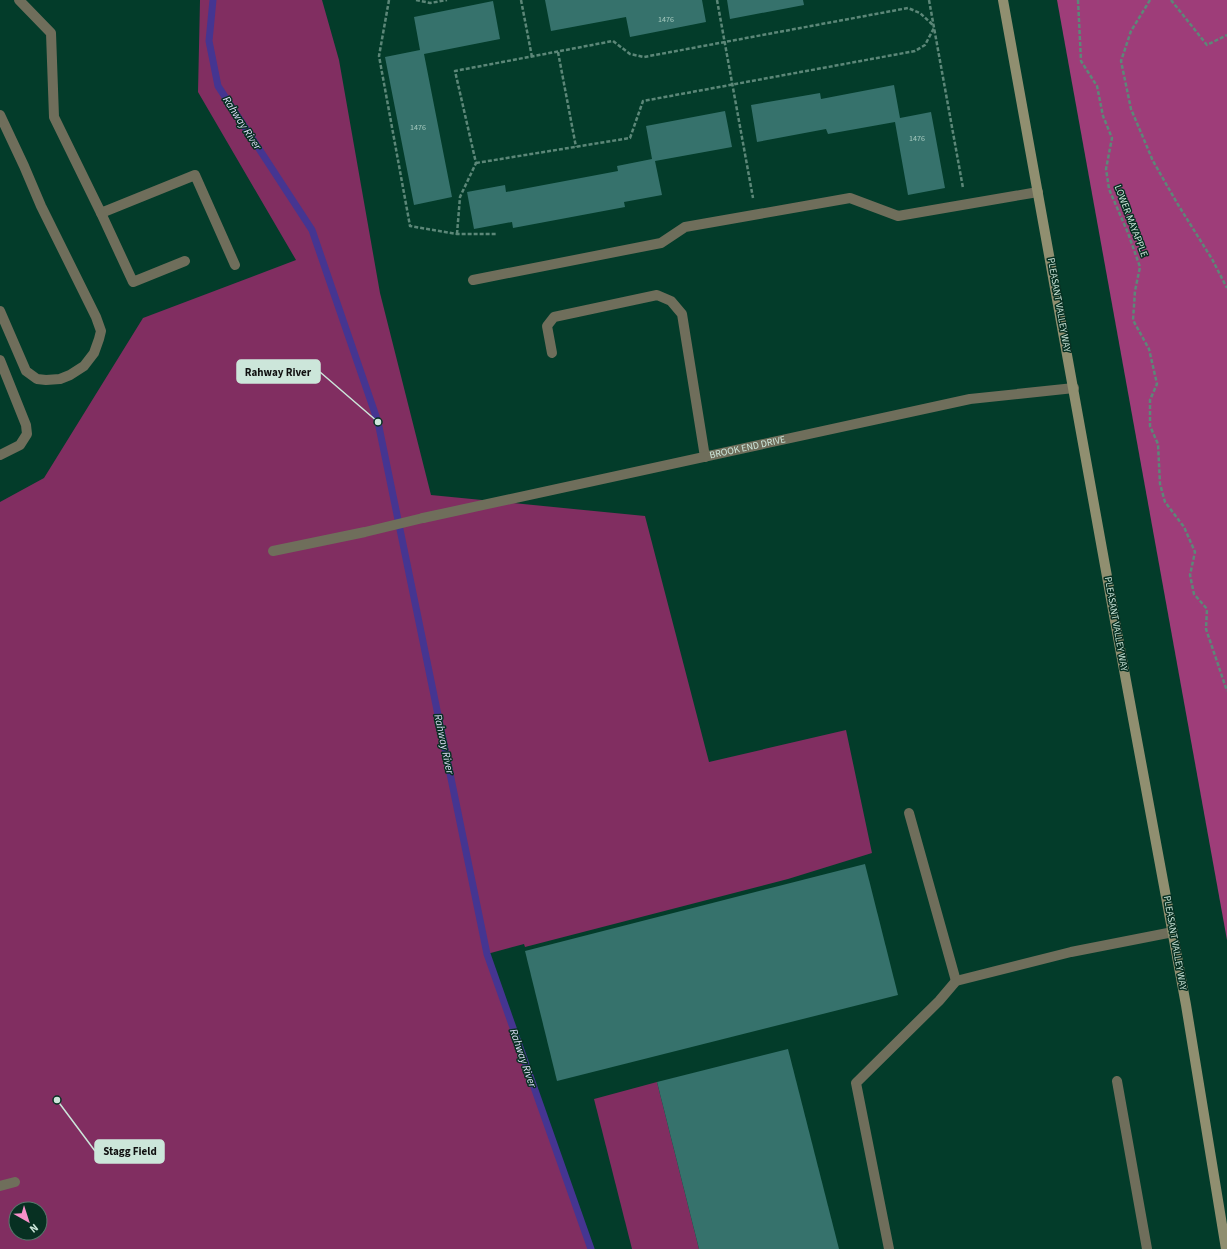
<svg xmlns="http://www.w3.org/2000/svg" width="1227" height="1249" font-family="'Source Sans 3',sans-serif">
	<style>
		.green { fill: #812e61; fill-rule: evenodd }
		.forest { fill: #9e3d79 }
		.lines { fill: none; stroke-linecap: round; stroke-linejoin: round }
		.stream { stroke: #453591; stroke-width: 7 }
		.building { fill: #36726c }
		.path { stroke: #5c8778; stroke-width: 2.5; stroke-dasharray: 4 2; stroke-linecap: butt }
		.lane { stroke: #6f6e5b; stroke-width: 10 }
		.street { stroke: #6f6e5b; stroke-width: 10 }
		.secondary { stroke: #908f70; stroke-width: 10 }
		.labels { text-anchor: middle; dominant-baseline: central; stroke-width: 3; stroke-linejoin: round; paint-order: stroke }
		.number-label { font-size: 8px; fill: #a6c9be }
		.street-label { font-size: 10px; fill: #cce6da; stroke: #073022 }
		.water-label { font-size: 11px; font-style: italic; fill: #dedef8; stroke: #073022 }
		.leader { fill: none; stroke: #cce6da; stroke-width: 1.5 }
		.callout-dot { fill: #cce6da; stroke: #073022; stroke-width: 1.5 }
		.callout { fill: #cce6da; stroke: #cce6da; stroke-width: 1.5 }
		.callout-label { font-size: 11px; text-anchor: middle; font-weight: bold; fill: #111 }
	</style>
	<rect width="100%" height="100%" fill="#033c2a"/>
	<g class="green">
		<path d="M 200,0 L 322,0 L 339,60 L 380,293 L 431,495 L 645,516 L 709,762 L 846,730 L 872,853 L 788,879 L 525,947 L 524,944 L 487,954 L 591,1249 L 0,1249 L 0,502 L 44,478 L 143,318 L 296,260 L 198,92 ZM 16,1209 L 40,1209 L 40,1233 L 16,1233 Z"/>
		<polygon points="657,1082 699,1249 632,1249 594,1099"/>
	</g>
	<polygon class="forest" points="1057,0 1227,0 1227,940"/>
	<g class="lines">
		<polyline class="stream" points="213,0 209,41 218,86 312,230 378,422 487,954 591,1249"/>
	</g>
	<g class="building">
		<polygon points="545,0 702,0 706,22 630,37 626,17 551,31"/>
		<polygon points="727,0 803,0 804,5 730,19"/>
		<polygon points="493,1 500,39 424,54 452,197 414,205 385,57 420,50 414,17"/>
		<polygon points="894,85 900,118 931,112 945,188 908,195 895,122 828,134 826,129 757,142 751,105 820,93 821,99"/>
		<polygon points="725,111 732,147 655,161 662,195 624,202 625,207 513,228 512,222 474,229 467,192 505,185 506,192 618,171 617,166 652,159 646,126"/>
		<polygon points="865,864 898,995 557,1081 525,951"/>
		<polygon points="788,1049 839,1249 699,1249 657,1082"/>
	</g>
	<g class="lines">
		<g class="path">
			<polyline points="389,0 379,56 410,226 457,234 497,234"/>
			<polyline points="416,0 430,3 447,0"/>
			<polyline points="521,0 532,57"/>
			<polyline points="717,0 753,198"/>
			<polyline points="929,0 963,188"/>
			<polyline points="1078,0 1081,61 1097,86 1103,116 1112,138 1106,169 1109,189 1128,233 1140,267 1135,291 1133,320 1149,349 1157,384 1150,400 1150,426 1158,444 1160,484 1165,502 1184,527 1195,552 1190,575 1194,594 1207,609 1206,629 1227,691"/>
			<polyline points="1150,0 1131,31 1121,61 1131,109 1153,161 1177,203 1212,259 1227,288"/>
			<polyline points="1171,0 1207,45 1227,35"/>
			<polyline points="558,52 576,147"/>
			<polyline points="476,163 630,138 643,101 915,51 925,45 934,28"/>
			<polyline points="457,234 460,197 476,163 455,71 613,41 630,54 644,57 908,8 920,13 934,26"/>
		</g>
		<g class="lane">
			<polyline points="19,0 51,33 54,117 101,213 195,175 235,265"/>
			<polyline points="0,115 24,166 41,206 96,317 101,331 99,339 94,353 84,366 70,375 60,379 46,380 37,379 26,371 0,311"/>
			<polyline points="101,213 133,282 185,261"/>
			<polyline points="473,280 661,243 685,227 850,198 898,216 1038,192"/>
			<polyline points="552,353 547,326 554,317 657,295 671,301 682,314 705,457"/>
			<polyline points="0,360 26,425 27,434 20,445 0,455"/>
			<polyline points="273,551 365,532 423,518"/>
			<polyline points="909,813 956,981"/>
			<polyline points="1117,1081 1147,1249"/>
			<polyline points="0,1186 15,1182"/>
			<polyline points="889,1249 856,1083 939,1001 956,981 1071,952 1173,932"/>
		</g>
		<path class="street" id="s1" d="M 423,518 L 970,399 L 1074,388"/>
		<polyline class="secondary" points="1003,0 1117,632 1186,1005 1226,1249"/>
	</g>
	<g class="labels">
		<g class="number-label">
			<text x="666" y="19">1476</text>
			<text x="418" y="127">1476</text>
			<text x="917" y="138">1476</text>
		</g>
		<g class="street-label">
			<text transform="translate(1131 221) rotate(69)">LOWER MAYAPPLE</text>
			<text transform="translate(1059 305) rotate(80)">PLEASANT VALLEY WAY</text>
			<text stroke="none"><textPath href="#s1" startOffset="332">BROOK END DRIVE</textPath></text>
			<text transform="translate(1116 624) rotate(80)">PLEASANT VALLEY WAY</text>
			<text transform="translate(1175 943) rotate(80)">PLEASANT VALLEY WAY</text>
		</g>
		<g class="water-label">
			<text transform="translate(242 123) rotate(57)">Rahway River</text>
			<text transform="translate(444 744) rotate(78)">Rahway River</text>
			<text transform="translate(523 1058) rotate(71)">Rahway River</text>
		</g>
	</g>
	<path class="leader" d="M378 422L320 372M57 1100L95 1151"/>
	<g class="callout-dot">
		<circle cx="378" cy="422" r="4"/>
		<circle cx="57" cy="1100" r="4"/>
	</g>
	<g class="callout">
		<rect x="237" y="360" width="83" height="23" rx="4"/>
		<rect x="95" y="1140" width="69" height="23" rx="4"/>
	</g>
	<g class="callout-label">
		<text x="278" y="376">Rahway River</text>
		<text x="130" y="1155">Stagg Field</text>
	</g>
	<g transform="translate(28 1221) rotate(141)"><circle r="19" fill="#073022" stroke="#56796c"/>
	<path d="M0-3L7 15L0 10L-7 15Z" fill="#f890cb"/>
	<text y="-6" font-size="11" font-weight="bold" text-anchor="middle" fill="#cce6da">N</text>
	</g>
</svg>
